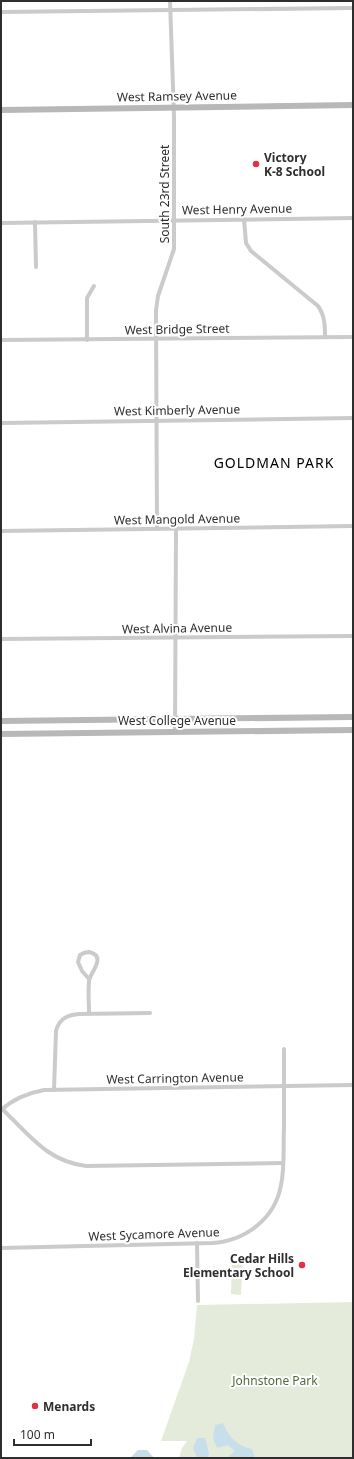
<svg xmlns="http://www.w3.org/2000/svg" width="354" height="1459" font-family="'Noto Sans',sans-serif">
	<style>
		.green { fill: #e4ebdb }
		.water { fill: #c7deeb }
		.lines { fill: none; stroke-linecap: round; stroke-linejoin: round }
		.street { stroke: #cbcbcb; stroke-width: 4 }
		.secondary { stroke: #b8b8b8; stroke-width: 6 }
		.poi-dot { fill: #e43044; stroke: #fff; stroke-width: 1.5 }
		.labels { text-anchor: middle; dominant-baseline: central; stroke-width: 4; stroke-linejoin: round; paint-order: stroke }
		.street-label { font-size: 12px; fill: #2e2e2e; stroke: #fff }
		.poi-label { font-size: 12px; font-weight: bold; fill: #2e2e2e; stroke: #fff; text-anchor: start }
		.park-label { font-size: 12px; fill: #52693b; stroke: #fff }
		.quarter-label { font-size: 14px; letter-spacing: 1px; fill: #000; stroke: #fff }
	</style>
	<rect width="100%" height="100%" fill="#fff"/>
	<g class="green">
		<polygon points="232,1260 243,1260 241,1295 231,1294"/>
		<polygon points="353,1302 353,1458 179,1458 182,1448 187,1441 161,1441 189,1362 194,1339 197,1305"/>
	</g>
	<g class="water">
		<path d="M 223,1423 C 228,1436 238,1447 252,1449 L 255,1458 L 230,1458 L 229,1456 L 235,1451 L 228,1445 L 217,1448 L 213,1438 L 215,1425 Z"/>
		<polygon points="197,1438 205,1438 209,1453 208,1458 197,1458 193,1448"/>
		<polygon points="138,1450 147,1450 154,1458 131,1458 131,1457"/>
	</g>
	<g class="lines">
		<g class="street">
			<polyline points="1,12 353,8"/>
			<path d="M 244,219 L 246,243 L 251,251 L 318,306 C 325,316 325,326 325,337"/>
			<polyline points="35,222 36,267"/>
			<polyline points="1,223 353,218"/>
			<polyline points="1,340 353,337"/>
			<polyline points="87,340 87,298 94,286"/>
			<polyline points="1,423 353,418"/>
			<polyline points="157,529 156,310 158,296 174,249 174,116 170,1"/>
			<polyline points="1,531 353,526"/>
			<polyline points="1,639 353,636"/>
			<polyline points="175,731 176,529"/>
			<path d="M 89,979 L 82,971 L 78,962 L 80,955 C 83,953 86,952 89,952 C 108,956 89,974 89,981 C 88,992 89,1003 89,1013"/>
			<path d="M 54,1090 L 56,1031 C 59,1019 67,1015 79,1014 L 150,1013"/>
			<path d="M 1,1108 C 29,1134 46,1161 86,1166 L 283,1163"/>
			<path d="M 1,1110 C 13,1099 28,1093 44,1090 L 353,1085"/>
			<polyline points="197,1243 198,1301"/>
			<path d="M 1,1248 L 212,1243 C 245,1241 275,1219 281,1185 C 285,1167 283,1147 284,1128 C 284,1101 284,1075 284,1049"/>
		</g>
		<g class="secondary">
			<polyline points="1,110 353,105"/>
			<polyline points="1,721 353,717"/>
			<polyline points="1,734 353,730"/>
		</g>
	</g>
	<g class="poi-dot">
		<circle cx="256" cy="164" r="4"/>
		<circle cx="302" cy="1265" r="4"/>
		<circle cx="35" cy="1406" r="4"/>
	</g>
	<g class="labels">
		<g class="street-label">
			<text transform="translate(177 96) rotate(-1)">West Ramsey Avenue</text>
			<text transform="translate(164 194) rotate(-90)">South 23rd Street</text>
			<text transform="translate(237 209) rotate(-1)">West Henry Avenue</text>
			<text transform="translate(177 329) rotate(-1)">West Bridge Street</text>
			<text transform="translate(177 410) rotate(-1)">West Kimberly Avenue</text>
			<text transform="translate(177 519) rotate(-1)">West Mangold Avenue</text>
			<text transform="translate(177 628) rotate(-1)">West Alvina Avenue</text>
			<text x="177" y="720">West College Avenue</text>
			<text transform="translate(175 1078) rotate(-1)">West Carrington Avenue</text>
			<text transform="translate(154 1234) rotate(-2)">West Sycamore Avenue</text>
		</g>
		<g class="poi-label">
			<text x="264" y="157">Victory<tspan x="264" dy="14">K-8 School</tspan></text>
			<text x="294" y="1258" text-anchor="end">Cedar Hills<tspan x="294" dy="14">Elementary School</tspan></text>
			<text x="43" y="1406">Menards</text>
		</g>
		<g class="park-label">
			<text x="275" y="1380">Johnstone Park</text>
		</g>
		<g class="quarter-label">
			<text x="274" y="462">GOLDMAN PARK</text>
		</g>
	</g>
	<rect width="354" height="1459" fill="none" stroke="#2e2e2e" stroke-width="4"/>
	<path d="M14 1439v6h77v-6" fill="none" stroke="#2e2e2e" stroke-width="2"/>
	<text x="20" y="1439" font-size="12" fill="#2e2e2e" stroke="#ffffff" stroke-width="3" paint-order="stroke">100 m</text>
</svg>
